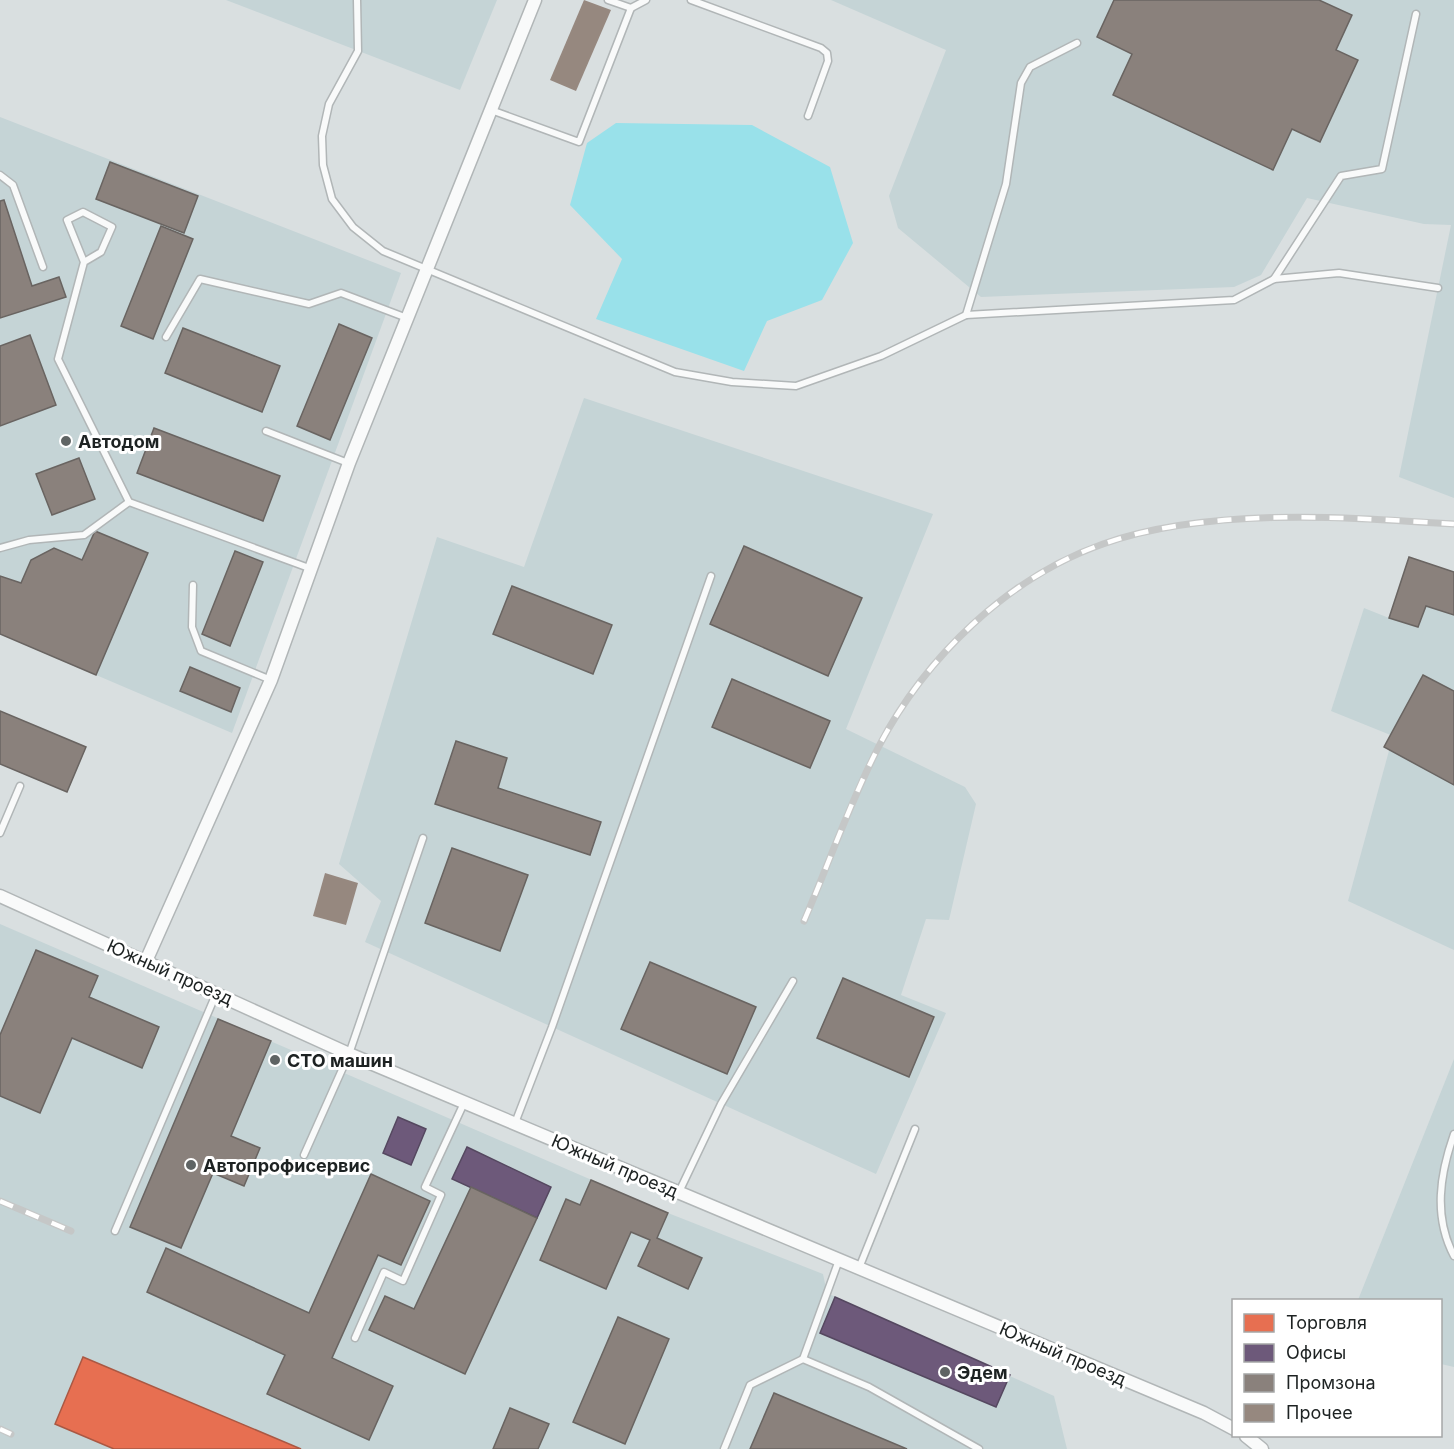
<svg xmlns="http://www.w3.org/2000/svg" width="1454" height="1449" font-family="Inter,sans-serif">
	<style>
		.built { fill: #c5d4d6 }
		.green { fill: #99e1ea }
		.shops { fill: #e76f51; stroke: #aa5843; stroke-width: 1.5 }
		.offices { fill: #6d597a; stroke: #554860; stroke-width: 1.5 }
		.industry { fill: #8a817c; stroke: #696461; stroke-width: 1.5 }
		.building { fill: #96887f }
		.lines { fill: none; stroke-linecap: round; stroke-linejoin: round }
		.lane-casing { stroke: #b1b6b7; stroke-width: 9 }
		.street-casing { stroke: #b1b6b7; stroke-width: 15 }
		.lane { stroke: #f9fafa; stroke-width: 6 }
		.street { stroke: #f9fafa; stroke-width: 12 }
		.rail-casing { stroke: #c5c7c7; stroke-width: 7 }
		.rail { stroke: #fff; stroke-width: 4.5; stroke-dasharray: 14; stroke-linecap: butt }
		.poi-dot { fill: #5f6464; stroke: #fff; stroke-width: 2 }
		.labels { text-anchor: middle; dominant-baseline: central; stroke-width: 6; stroke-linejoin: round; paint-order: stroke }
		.poi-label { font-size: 18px; font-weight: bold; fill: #1d2222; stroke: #fff; text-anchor: start }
		.street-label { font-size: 18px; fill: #1d2222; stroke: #fff }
	</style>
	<rect width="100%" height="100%" fill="#d9dfe0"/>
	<g class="built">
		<polygon points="226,0 497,0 460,90"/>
		<polygon points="831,0 1454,0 1454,498 1399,477 1451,225 1424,224 1307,198 1261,275 1234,287 981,297 898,228 889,196 946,50"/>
		<polygon points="0,117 401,273 232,733 0,634"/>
		<polygon points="584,398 933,514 846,729 965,787 976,804 949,920 926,919 901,995 946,1013 876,1174 365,942 381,901 339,864 437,537 524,567"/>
		<polygon points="1454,572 1454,950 1348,901 1393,736 1331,711 1364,608 1389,618"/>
		<polygon points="0,924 668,1213 823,1274 827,1293 1054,1396 1067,1449 0,1449"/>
		<polygon points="1454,1059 1454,1367 1441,1364 1440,1300 1358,1300"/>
	</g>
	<polygon class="green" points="616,123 752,125 830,167 853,243 822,300 767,321 744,371 596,319 622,259 570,205 587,143"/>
	<polygon class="shops" points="83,1357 301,1449 114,1449 55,1424"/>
	<g class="offices">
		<polygon points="398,1117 426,1129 411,1165 383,1153"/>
		<polygon points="467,1147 551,1187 537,1218 452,1179"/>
		<polygon points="835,1297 1010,1375 996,1407 820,1333"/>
	</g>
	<g class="industry">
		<polygon points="1114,0 1319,0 1352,15 1336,50 1358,60 1320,142 1292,129 1273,170 1113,95 1132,54 1097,37"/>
		<polygon points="110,162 198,196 184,233 96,199"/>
		<polygon points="4,200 32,286 59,277 66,297 0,318 0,201"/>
		<polygon points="161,226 193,239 153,339 121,326"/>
		<polygon points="339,324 372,338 330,440 297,426"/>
		<polygon points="183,328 280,366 262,412 165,373"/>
		<polygon points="30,335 56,405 0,426 0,346"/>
		<polygon points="154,428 280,476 263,521 137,473"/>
		<polygon points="79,458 95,499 52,515 36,474"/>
		<polygon points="95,531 148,553 96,675 0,634 0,576 21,583 31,560 54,548 82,560"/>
		<polygon points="744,546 862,598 828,676 710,624"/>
		<polygon points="235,551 263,562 230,646 202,634"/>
		<polygon points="1409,557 1454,572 1454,615 1426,606 1418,627 1389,618"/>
		<polygon points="512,586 612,625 593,674 493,634"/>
		<polygon points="190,667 240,688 231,712 180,691"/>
		<polygon points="1423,675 1454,691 1454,785 1384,747"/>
		<polygon points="732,679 830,721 810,768 712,727"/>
		<polygon points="0,711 86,747 67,792 0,764"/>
		<polygon points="456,741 507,758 498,788 601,822 590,855 435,804"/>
		<polygon points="452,848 528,875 500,951 425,923"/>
		<polygon points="36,950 98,976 89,997 159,1027 142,1068 72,1038 40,1113 0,1096 0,1035"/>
		<polygon points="650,962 756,1007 727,1074 621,1029"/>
		<polygon points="843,978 934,1017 909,1077 817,1038"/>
		<polygon points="218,1019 271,1041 231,1136 260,1148 244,1186 213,1173 181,1248 130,1227"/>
		<polygon points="371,1174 430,1201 401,1265 378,1255 332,1358 393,1386 369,1440 267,1394 285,1355 147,1292 166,1248 309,1313"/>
		<polygon points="591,1180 668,1213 657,1238 702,1258 688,1289 638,1266 650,1240 631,1232 606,1289 540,1260 566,1199 580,1205"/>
		<polygon points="471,1187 537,1218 465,1374 369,1330 385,1296 414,1309"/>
		<polygon points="618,1317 669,1339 625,1444 573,1422"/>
		<polygon points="774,1393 907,1449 750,1449"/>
		<polygon points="510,1408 549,1424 538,1449 493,1449"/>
	</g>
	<g class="building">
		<polygon points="584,0 611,10 576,91 550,80"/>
		<polygon points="325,873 358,883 346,925 313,916"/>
	</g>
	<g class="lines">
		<g class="lane-casing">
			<g id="lane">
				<polyline points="357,0 358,51 329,104 322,136 323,165 332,199 353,227 383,251 675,372 732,382 796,386 881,356 966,315 1234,300 1274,279 1339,273 1438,288"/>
				<polyline points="691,0 821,48 827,53 828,61 808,116"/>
				<polyline points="631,8 646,0"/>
				<polyline points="491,110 579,142 631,8 608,0"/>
				<polyline points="0,175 13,185 43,267"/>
				<polyline points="84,262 101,252 112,227 83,212 67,220 84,262 58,359 129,502 309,568"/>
				<polyline points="1274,279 1341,176 1382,169 1416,14"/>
				<polyline points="966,315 1006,184 1021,83 1030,67 1077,43"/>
				<polyline points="166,337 200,279 309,304 341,293 407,318"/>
				<polyline points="266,431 348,463"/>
				<polyline points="0,548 29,540 84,535 129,502"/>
				<polyline points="193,585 192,627 201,651 271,680"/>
				<polyline points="0,833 20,786"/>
				<polyline points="515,1123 552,1027 711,576"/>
				<path d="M 1454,1134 C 1440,1174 1433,1216 1454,1256"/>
				<polyline points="304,1155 349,1054 423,838"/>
				<polyline points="679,1192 721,1104 793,981"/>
				<polyline points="115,1231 216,994"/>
				<polyline points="839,1260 803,1359 869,1387 979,1449"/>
				<polyline points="859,1268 915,1129"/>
				<polyline points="355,1338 384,1272 403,1281 441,1195 425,1187 464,1103"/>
				<polyline points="724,1449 750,1385 803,1359"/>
			</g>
		</g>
		<g class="street-casing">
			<g id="street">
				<polyline points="0,896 349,1054 1204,1413 1234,1429"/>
				<polyline points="146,961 271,680 349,463 535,0"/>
				<polyline points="1246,1436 1262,1449"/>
			</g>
		</g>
		<use href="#lane" class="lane"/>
		<use href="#street" class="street"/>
		<g class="rail-casing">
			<g id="rail">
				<path d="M 804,921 C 829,863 850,802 879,746 C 925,658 1008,577 1103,544 C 1208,507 1345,517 1454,524"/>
				<polyline points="0,1201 71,1231"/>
				<polyline points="0,1429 11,1434"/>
			</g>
		</g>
		<use href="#rail" class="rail"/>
	</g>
	<g class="poi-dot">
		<circle cx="66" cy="441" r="6"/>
		<circle cx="275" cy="1060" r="6"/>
		<circle cx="191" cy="1165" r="6"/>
		<circle cx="945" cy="1372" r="6"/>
	</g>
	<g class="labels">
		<g class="poi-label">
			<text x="78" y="441">Автодом</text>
			<text x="287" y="1060">СТО машин</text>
			<text x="203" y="1165">Автопрофисервис</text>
			<text x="957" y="1372">Эдем</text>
		</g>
		<g class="street-label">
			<text transform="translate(170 972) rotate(24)">Южный проезд</text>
			<text transform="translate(615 1166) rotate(23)">Южный проезд</text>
			<text transform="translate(1063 1354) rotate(23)">Южный проезд</text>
		</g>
	</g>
	<rect x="1232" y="1299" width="210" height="138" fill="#ffffff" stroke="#a5a7a7" stroke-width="1.5"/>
	<rect x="1244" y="1314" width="30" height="18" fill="#e76f51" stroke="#a5a7a7" stroke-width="1.5"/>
	<text x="1286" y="1329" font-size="18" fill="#1d2222">Торговля</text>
	<rect x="1244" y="1344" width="30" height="18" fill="#6d597a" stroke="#a5a7a7" stroke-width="1.5"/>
	<text x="1286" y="1359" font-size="18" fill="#1d2222">Офисы</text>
	<rect x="1244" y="1374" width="30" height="18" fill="#8a817c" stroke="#a5a7a7" stroke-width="1.5"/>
	<text x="1286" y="1389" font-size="18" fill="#1d2222">Промзона</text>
	<rect x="1244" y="1404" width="30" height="18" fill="#96887f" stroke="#a5a7a7" stroke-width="1.5"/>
	<text x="1286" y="1419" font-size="18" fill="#1d2222">Прочее</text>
</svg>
